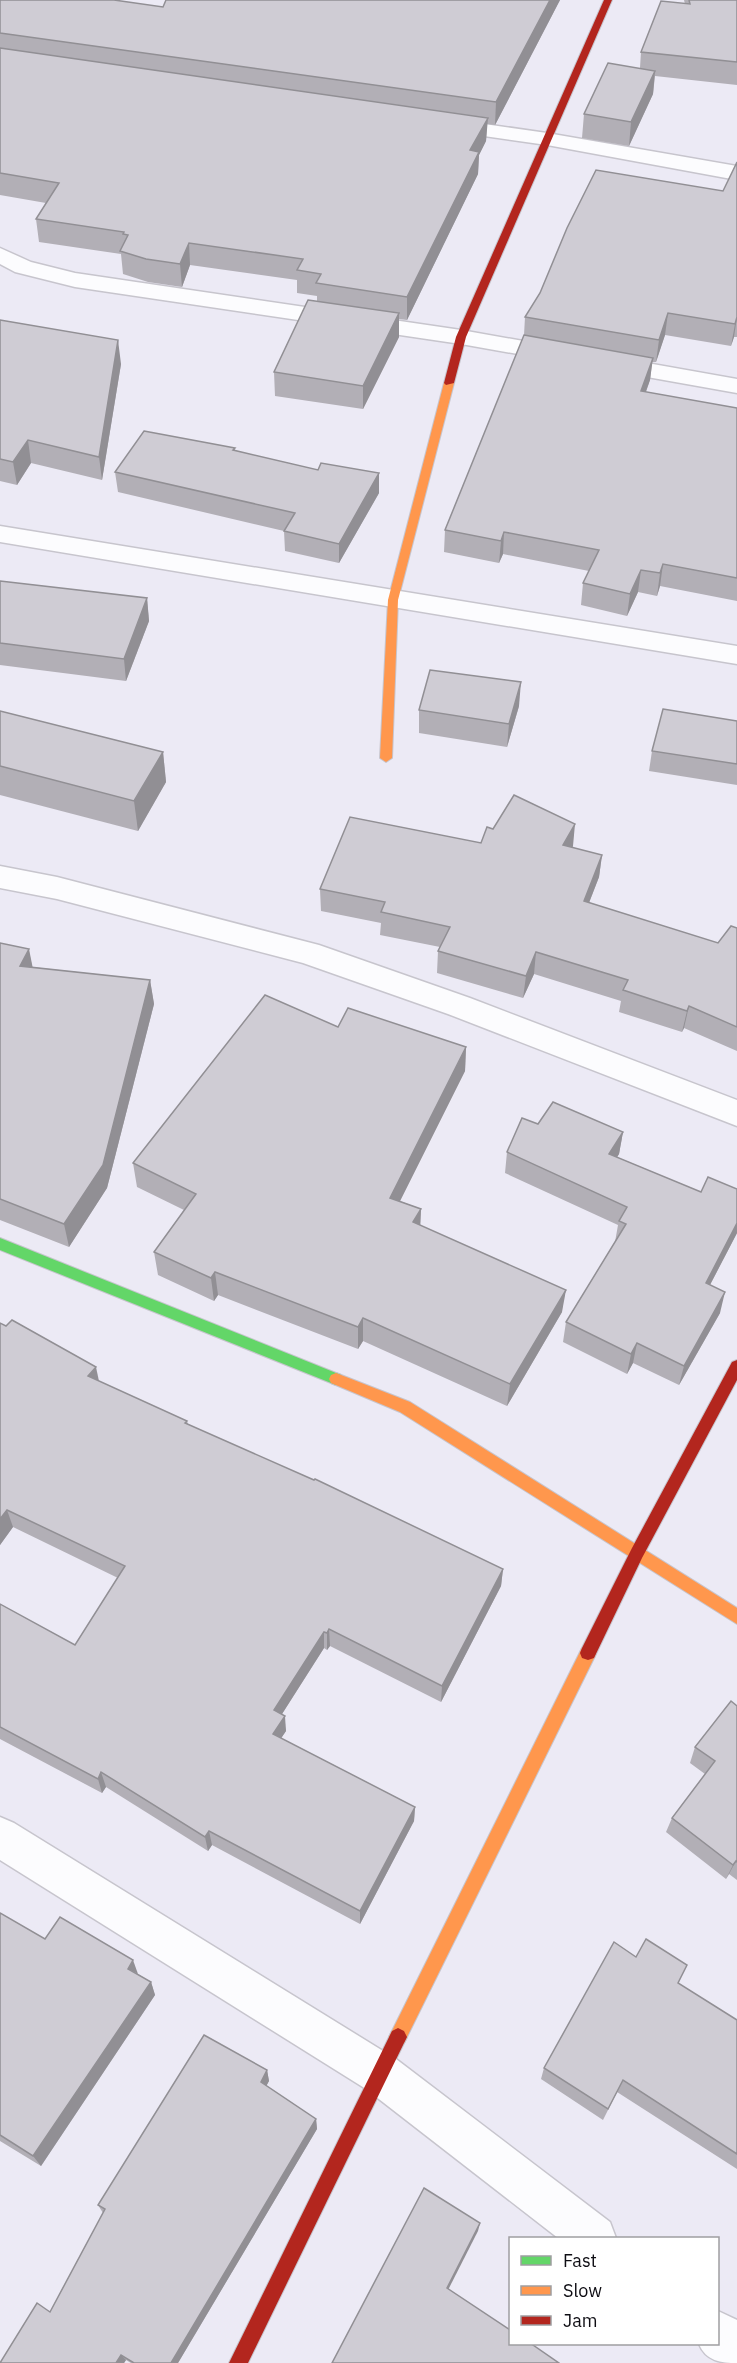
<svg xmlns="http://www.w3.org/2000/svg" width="737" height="2363" font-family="'IBM Plex Sans',sans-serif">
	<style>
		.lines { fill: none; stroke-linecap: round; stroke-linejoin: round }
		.street-casing { stroke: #c7c5cd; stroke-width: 3 }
		.fast-casing { stroke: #c7c5cd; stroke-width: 2 }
		.slow-casing { stroke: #c7c5cd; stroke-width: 2 }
		.jam-casing { stroke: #c7c5cd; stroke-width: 2 }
		.street { fill: #fcfcfe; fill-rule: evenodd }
		.fast { fill: #63d668; fill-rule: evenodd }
		.slow { fill: #ff974d; fill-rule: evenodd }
		.jam { fill: #b3261e; fill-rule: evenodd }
		.wall { fill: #b2afb6 }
		.shaded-wall { fill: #918f94 }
		.building { fill: #cfccd4; stroke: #918f94; stroke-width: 1.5 }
	</style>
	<rect width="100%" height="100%" fill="#eceaf5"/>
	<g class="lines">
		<g class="street-casing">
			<g id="street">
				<polygon points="443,118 547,133 737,166 737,180 547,145 435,129 432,124 435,119"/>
				<polygon points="0,248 31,262 75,273 461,330 737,379 737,393 461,344 75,287 15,272 0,264"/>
				<polygon points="0,526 737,646 737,664 0,542"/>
				<polygon points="0,866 57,877 319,945 470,998 737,1100 737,1126 448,1014 303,963 57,899 0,888"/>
				<polygon points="0,1817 14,1823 396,2059 610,2222 616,2238 558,2238 366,2089 0,1860"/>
				<path d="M 718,2311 L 737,2320 L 737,2363 C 721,2363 706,2361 699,2344 L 718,2344 Z"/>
			</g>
		</g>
		<g class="fast-casing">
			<polygon id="fast" points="0,1238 341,1375 343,1379 341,1383 336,1385 331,1383 0,1250"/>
		</g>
		<g class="slow-casing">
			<g id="slow">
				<polygon points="449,380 454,383 398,600 392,758 386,762 380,758 388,600 444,383"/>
				<polygon points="336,1373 410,1402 737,1608 737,1624 400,1412 331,1383 329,1379 331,1375"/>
				<polygon points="588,1646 594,1648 596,1653 594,1658 404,2043 398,2046 392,2043 389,2037 392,2031 582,1648"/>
			</g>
		</g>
		<g class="jam-casing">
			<g id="jam">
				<polygon points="604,0 612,0 466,337 454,383 446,385 444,383 456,337"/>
				<polygon points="737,1360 737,1380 642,1558 594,1658 588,1660 582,1658 580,1653 582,1648 632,1548 732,1362"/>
				<polygon points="398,2028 404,2031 407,2037 404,2043 248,2363 229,2363 392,2031"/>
			</g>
		</g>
		<use href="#street" class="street"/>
		<use href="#fast" class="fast"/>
		<use href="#slow" class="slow"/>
		<use href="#jam" class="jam"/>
	</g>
	<g class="wall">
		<polygon points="0,0 163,7 560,0 495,125 487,124 486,141 479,155 478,174 407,320 399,319 399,337 363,409 275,396 274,372 317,301 317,296 297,293 297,280 190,265 182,287 148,282 123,274 121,254 39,242 36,219 46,203 0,195"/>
		<polygon points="684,0 737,0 737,85 655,76 653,94 629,146 582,138 584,114 640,68 641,52 685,4"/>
		<polygon points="737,162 737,337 734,337 731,346 665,335 656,362 652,362 650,380 646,392 737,408 737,601 660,586 657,596 638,592 627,616 581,605 583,583 589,571 503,554 499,563 444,552 445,530 524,335 525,317 723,191"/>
		<polygon points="0,320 121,364 102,480 31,463 17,485 0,481"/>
		<polygon points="235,448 235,451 318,470 379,473 379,493 339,563 285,551 284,531 118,492 115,472"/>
		<polygon points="0,581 147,598 149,621 126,681 0,665"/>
		<polygon points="519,706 507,747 419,733 419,710"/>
		<polygon points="0,711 163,752 166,782 138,831 0,795"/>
		<polygon points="737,721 737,785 649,771 652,751"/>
		<polygon points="481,843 573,846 572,848 602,855 599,877 589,903 718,943 737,928 737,1051 684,1028 682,1032 619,1012 621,1001 534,974 523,998 437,973 438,951 440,947 380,935 381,923 321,911 320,889"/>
		<polygon points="0,943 32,967 150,980 154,1004 107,1188 69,1247 0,1220"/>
		<polygon points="338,1027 466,1047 465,1071 400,1201 421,1209 420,1225 562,1312 507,1406 363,1341 358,1349 218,1295 214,1301 158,1275 154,1252 184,1210 137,1187 133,1163"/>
		<polygon points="538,1124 623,1132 619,1154 617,1157 701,1192 737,1189 737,1233 710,1285 720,1313 679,1385 633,1363 627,1374 563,1342 566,1322 615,1242 618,1225 505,1173 507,1152"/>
		<polygon points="0,1323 99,1381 187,1421 188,1424 503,1569 501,1586 441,1702 330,1646 327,1650 324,1648 282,1714 286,1731 281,1738 415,1807 414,1821 360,1924 212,1845 208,1851 106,1787 102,1793 0,1739 0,1604 75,1645 118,1578 13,1527 0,1545"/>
		<polygon points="737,1706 737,1880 729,1874 726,1879 666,1832 672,1818 705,1774 690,1763 695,1747"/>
		<polygon points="0,1913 45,1939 138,1974 151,1982 155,1995 41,2166 0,2141"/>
		<polygon points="678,1983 737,2020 737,2169 617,2092 603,2120 541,2079 544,2068"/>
		<polygon points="267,2070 269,2081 266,2086 316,2119 317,2129 178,2363 131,2363 126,2360 124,2363 0,2363 50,2312 103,2213 98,2205"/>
	</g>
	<g class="shaded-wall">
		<polygon points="550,0 560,0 495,125 496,102"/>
		<polygon points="655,71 653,94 629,146 631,122"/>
		<polygon points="488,118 486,141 479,155 478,174 407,320 407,297 470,150"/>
		<polygon points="189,243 190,265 182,287 180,264"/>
		<polygon points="399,313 399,337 363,409 363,386"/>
		<polygon points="668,313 665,335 656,362 659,340"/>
		<polygon points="737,317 734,337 731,346 735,324"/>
		<polygon points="118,340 121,364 102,480 99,457"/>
		<polygon points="653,358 650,380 638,413 641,391"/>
		<polygon points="28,440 31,463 17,485 13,462"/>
		<polygon points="379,473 379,493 339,563 339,544"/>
		<polygon points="504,532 503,554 499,563 501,541"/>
		<polygon points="663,564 660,586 657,596 660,573"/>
		<polygon points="641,570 638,592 627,616 630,594"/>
		<polygon points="147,598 149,621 126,681 124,659"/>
		<polygon points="521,682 519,706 507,747 509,724"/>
		<polygon points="163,752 166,782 138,831 134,801"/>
		<polygon points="575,824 573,846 560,868 563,845"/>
		<polygon points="602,855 599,877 581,923 584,901"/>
		<polygon points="29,949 34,974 20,966"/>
		<polygon points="536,952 534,974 523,998 526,976"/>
		<polygon points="150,980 154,1004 107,1188 69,1247 64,1224"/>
		<polygon points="689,1006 684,1028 682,1032 687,1011"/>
		<polygon points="466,1047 465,1071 390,1221 390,1198"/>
		<polygon points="623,1132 619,1154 606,1175 609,1154"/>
		<polygon points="421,1209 420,1232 413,1222"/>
		<polygon points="737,1223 737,1233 700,1304 706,1283"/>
		<polygon points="215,1272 218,1295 214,1301 211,1278"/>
		<polygon points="566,1290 562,1312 507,1406 510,1384"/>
		<polygon points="725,1292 720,1313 679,1385 684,1366"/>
		<polygon points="363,1318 363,1341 358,1349 358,1327"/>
		<polygon points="637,1343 633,1363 627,1374 631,1354"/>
		<polygon points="96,1367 100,1386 88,1376"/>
		<polygon points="7,1510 13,1527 0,1545 0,1519"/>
		<polygon points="503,1569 501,1586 441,1702 442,1686"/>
		<polygon points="329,1629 330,1646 327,1650 327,1633"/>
		<polygon points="324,1632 324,1648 275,1725 274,1710"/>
		<polygon points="285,1716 286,1731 274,1749 273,1734"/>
		<polygon points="101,1772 106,1787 102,1793 98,1779"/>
		<polygon points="415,1807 414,1821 360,1924 360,1911"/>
		<polygon points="209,1831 212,1845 208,1851 205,1837"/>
		<polygon points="736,1861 729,1874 726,1879 733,1865"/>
		<polygon points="133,1960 138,1974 128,1969"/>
		<polygon points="151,1982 155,1995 41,2166 33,2156"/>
		<polygon points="267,2070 269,2081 263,2092 261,2082"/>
		<polygon points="316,2119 317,2129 178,2363 171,2363"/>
		<polygon points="480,2223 478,2231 446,2294 447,2288"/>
		<polygon points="121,2355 126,2360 124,2363 116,2363"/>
	</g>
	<g class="building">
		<polygon points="0,0 114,0 163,7 166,0 550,0 496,102 0,33"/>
		<polygon points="689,0 737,0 737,62 641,52 661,1 690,4"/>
		<polygon points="0,48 488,118 470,150 479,152 407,297 316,283 321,274 297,270 303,259 189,243 180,264 146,259 120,251 128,235 123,234 124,232 36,219 59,183 0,173"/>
		<polygon points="608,63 655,71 631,122 584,114"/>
		<polygon points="737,162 737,317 735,324 668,313 659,340 525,317 540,293 567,228 596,170 723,191"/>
		<polygon points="308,300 399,313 363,386 274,372"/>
		<polygon points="0,320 118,340 99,457 28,440 13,462 0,459"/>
		<polygon points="524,335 653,358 641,391 737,408 737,578 663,564 660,573 641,570 630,594 583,583 599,550 504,532 501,541 445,530"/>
		<polygon points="144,431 235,448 233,450 318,470 321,463 379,473 339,544 284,531 295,513 115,472"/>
		<polygon points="0,581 147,598 124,659 0,643"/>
		<polygon points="430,670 521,682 509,724 419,710"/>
		<polygon points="663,709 737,721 737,764 652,751"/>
		<polygon points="0,711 163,752 134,801 0,766"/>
		<polygon points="514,795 575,824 563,845 602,855 584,901 718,943 731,926 737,928 737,1027 689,1006 687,1011 623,990 628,980 536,952 526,976 438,951 450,927 381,912 385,902 320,889 350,817 481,843 487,827 493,829"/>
		<polygon points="0,943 29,949 20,966 150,980 103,1165 64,1224 0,1199"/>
		<polygon points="265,995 338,1027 348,1008 466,1047 390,1198 421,1209 413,1222 566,1290 510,1384 363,1318 358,1327 215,1272 211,1278 154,1252 196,1194 133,1163"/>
		<polygon points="553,1102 623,1132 609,1154 701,1192 708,1177 737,1189 737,1223 706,1283 725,1292 684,1366 637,1343 631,1354 566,1322 626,1224 619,1221 627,1207 507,1152 522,1118 538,1124"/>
		<polygon points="12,1320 96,1367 88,1376 187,1421 185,1423 314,1480 315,1479 503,1569 442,1686 329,1629 327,1633 324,1632 274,1710 285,1716 273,1734 415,1807 360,1911 209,1831 205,1837 101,1772 98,1779 0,1727 0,1604 75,1645 125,1566 7,1510 0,1519 0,1323 6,1326"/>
		<polygon points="731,1701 737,1706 737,1862 736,1861 733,1865 672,1818 715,1761 695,1747"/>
		<polygon points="0,1913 45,1939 60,1917 133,1960 128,1969 151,1982 33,2156 0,2135"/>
		<polygon points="646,1939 687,1965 678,1983 737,2020 737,2154 623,2080 608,2109 544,2068 614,1942 636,1957"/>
		<polygon points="204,2035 267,2070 261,2082 316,2119 171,2363 134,2363 121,2355 116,2363 0,2363 37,2303 50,2312 105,2209 98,2205"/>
		<polygon points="424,2188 480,2223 447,2288 510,2330 510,2343 530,2343 559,2363 332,2363"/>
	</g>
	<rect x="509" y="2237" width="210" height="108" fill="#ffffff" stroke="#9f9ea1" stroke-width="1.5"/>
	<rect x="521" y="2256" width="30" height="9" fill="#63d668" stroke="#9f9ea1" stroke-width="1.5"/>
	<text x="563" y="2267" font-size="18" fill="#0e0d13">Fast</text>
	<rect x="521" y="2286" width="30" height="9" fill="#ff974d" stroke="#9f9ea1" stroke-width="1.5"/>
	<text x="563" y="2297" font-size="18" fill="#0e0d13">Slow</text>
	<rect x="521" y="2316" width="30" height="9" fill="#b3261e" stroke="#9f9ea1" stroke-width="1.5"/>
	<text x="563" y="2327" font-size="18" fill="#0e0d13">Jam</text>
</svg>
